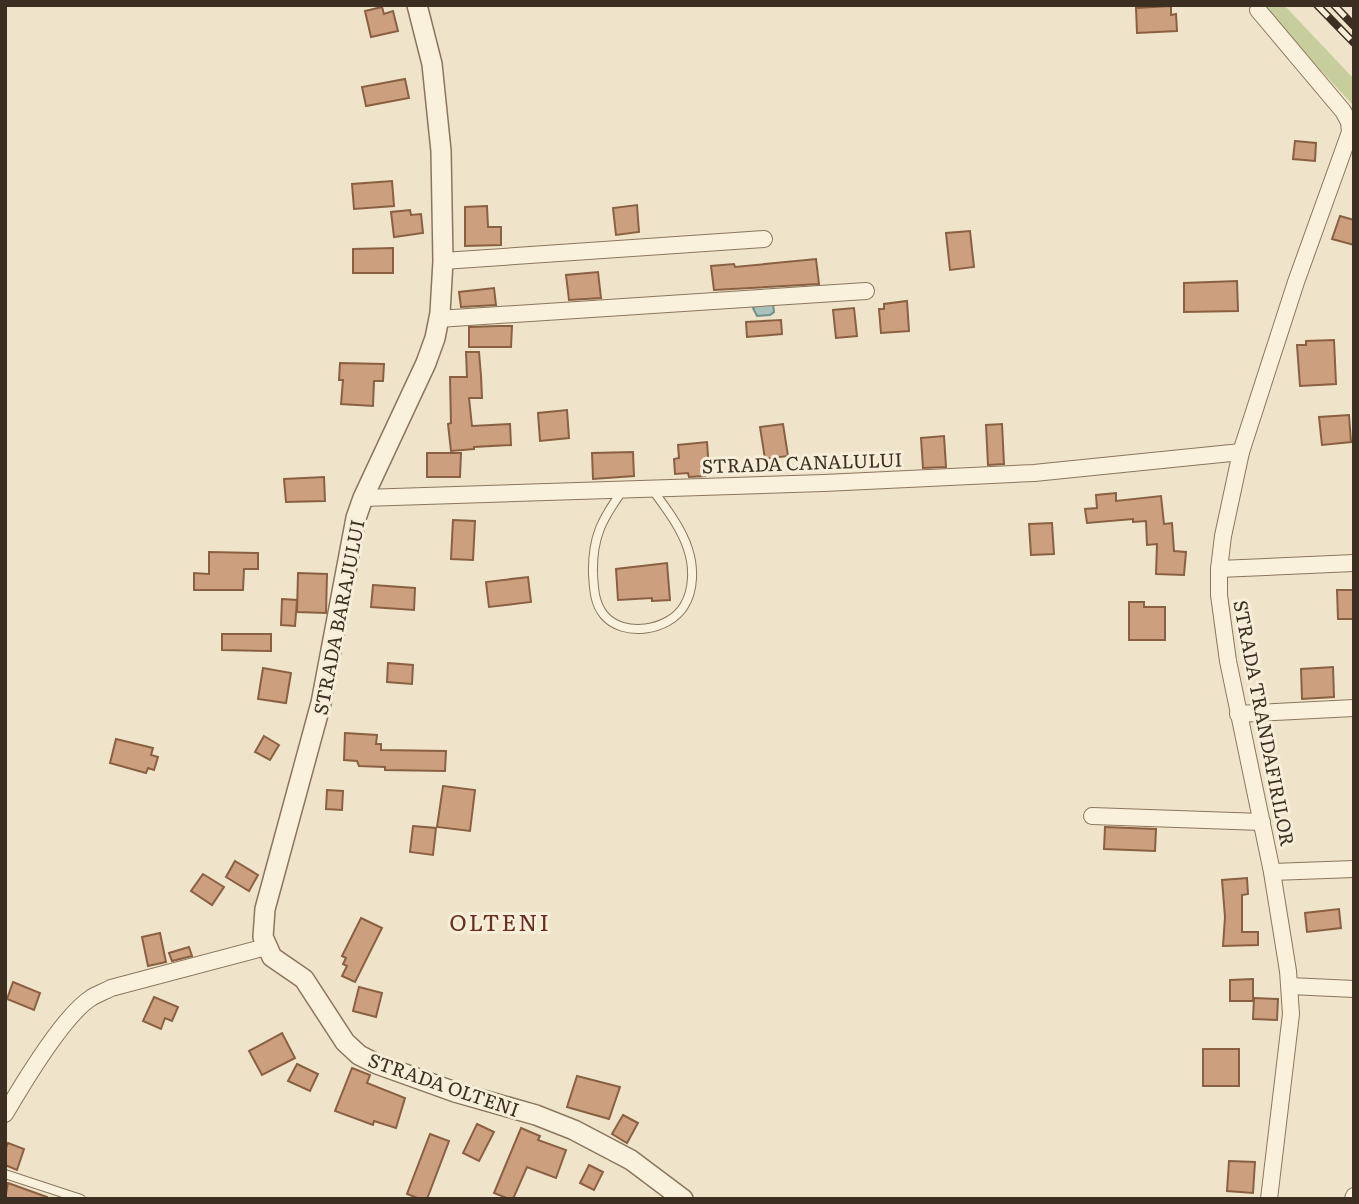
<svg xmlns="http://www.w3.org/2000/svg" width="1359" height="1204" font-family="Literata,serif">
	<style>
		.green { fill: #c7cd9c }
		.water { fill: #a9c3bc; stroke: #70928a; stroke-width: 2 }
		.building { fill: #cca07f; stroke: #8a6043; stroke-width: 2 }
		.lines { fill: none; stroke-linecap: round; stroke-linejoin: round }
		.service-casing { stroke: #8b765d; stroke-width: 10 }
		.minor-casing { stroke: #8b765d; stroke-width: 18 }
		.tertiary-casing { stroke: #8b765d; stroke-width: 22 }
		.service { stroke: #f9f1dc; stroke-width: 8 }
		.minor { stroke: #f9f1dc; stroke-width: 16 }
		.tertiary { stroke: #f9f1dc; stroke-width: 19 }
		.rail-casing { stroke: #3c2e21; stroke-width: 8 }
		.rail { stroke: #f6eed8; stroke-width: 5; stroke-dasharray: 16; stroke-linecap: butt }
		.labels { text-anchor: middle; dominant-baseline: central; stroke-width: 6; stroke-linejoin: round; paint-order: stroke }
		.street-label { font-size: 19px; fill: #3c2e21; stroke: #f6eed8 }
		.quarter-label { font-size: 23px; letter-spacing: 2px; fill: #683020; stroke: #f6eed8 }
	</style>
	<rect width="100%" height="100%" fill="#efe4c9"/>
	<polygon class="green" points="1260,5 1284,5 1354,79 1354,106"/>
	<polygon class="water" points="757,304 773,304 774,312 770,315 757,316 753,308"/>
	<g class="building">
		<polygon points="1171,6 1171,15 1176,14 1177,31 1137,33 1136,8"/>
		<polygon points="382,7 384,14 393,11 398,31 371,37 365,11"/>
		<polygon points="405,79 409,98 366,106 362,87"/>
		<polygon points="1295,141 1316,143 1315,161 1293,159"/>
		<polygon points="392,181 394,206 354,209 352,184"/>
		<polygon points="637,205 639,232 616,235 613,208"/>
		<polygon points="487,206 488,227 501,227 501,245 465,246 465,207"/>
		<polygon points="410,210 411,215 421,214 423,233 394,237 391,212"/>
		<polygon points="1340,216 1354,220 1354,245 1332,239"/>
		<polygon points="970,231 974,267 950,270 946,233"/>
		<polygon points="393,248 393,273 353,273 353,249"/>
		<polygon points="816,259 819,284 714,290 711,266 734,264 735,267"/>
		<polygon points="598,272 601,298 569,300 566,275"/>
		<polygon points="1237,281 1238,311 1184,312 1184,283"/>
		<polygon points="494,288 496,305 461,307 459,292"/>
		<polygon points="907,301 909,331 881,333 879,309 884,309 884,304"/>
		<polygon points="854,308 857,336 836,338 833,310"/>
		<polygon points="781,320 782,334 747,337 746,322"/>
		<polygon points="499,326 512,326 511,347 469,347 469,327"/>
		<polygon points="1334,340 1336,384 1300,386 1297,345 1306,345 1306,341"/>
		<polygon points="466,352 479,352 481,376 482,398 469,398 472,426 510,424 511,445 474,447 474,449 451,451 448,424 451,423 450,377 467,377"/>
		<polygon points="340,363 384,364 383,381 374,381 373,406 341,404 343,380 339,380"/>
		<polygon points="567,410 569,438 540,441 538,413"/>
		<polygon points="1349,415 1351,442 1322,445 1319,417"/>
		<polygon points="783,424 788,456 765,459 760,427"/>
		<polygon points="1002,424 1004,464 988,465 986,425"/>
		<polygon points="944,436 946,467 923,468 921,438"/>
		<polygon points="707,442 709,470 704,470 705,476 689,477 688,473 675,474 674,459 679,458 678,445"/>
		<polygon points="633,452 634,476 593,479 592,453"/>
		<polygon points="427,453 461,453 460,477 427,477"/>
		<polygon points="324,477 325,501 286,502 284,479"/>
		<polygon points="1116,493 1116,501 1161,496 1164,524 1172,523 1174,551 1186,552 1184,575 1156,574 1157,544 1147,545 1146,521 1133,522 1133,519 1087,523 1085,509 1097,508 1096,495"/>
		<polygon points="453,520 475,521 473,560 451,559"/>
		<polygon points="1052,523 1054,554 1031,555 1029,524"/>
		<polygon points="209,552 258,553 258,569 244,569 243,590 194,590 194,573 209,574"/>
		<polygon points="667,563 670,600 652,601 652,598 618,600 616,569"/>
		<polygon points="298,573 327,574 326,613 297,612"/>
		<polygon points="528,577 531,602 489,607 486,582"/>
		<polygon points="373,585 415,588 414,610 371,607"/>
		<polygon points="1337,590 1354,590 1354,619 1338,619"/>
		<polygon points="282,599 297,600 295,626 281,625"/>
		<polygon points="1129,602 1144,602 1144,607 1165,607 1165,640 1129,640"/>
		<polygon points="222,634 271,634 271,651 222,650"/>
		<polygon points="388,663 413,665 412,684 387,682"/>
		<polygon points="1333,667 1334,697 1302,699 1301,669"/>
		<polygon points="263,668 291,673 286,703 258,699"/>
		<polygon points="345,733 377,735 376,744 381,744 381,750 446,751 445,771 385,770 385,767 359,766 357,761 344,760"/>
		<polygon points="264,736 279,745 270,760 255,752"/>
		<polygon points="116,739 153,748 151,755 158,757 154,770 148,768 146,773 110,763"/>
		<polygon points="443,786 475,790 470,831 437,827"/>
		<polygon points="327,790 343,791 342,810 326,809"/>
		<polygon points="413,826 436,828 433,855 410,852"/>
		<polygon points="1105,827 1156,829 1155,851 1104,849"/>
		<polygon points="235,861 258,875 249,891 226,877"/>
		<polygon points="203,874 224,887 212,905 191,891"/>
		<polygon points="1247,878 1248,894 1242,895 1242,932 1258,932 1258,945 1223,946 1225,917 1222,880"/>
		<polygon points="1339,909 1341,928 1307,932 1305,913"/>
		<polygon points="361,918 382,928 355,982 342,976 347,966 343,964 346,958 342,956"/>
		<polygon points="160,933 166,962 148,966 142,937"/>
		<polygon points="189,947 192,956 172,961 169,953"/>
		<polygon points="1253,979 1253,1001 1230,1001 1230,980"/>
		<polygon points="13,982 40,993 34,1010 7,999"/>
		<polygon points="359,987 382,993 376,1017 353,1011"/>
		<polygon points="154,997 178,1007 172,1021 165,1018 161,1029 143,1021"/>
		<polygon points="1254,998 1278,999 1277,1020 1253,1019"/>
		<polygon points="282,1033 295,1058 262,1075 249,1051"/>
		<rect x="1203" y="1049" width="36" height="37"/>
		<polygon points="297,1064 318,1074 310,1091 288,1081"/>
		<polygon points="352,1068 370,1075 367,1083 405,1098 396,1128 374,1121 373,1125 335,1111"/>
		<polygon points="577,1076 620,1087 609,1119 567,1107"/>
		<polygon points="623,1115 638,1123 627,1143 612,1134"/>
		<polygon points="477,1124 494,1132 479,1161 463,1153"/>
		<polygon points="521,1128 540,1136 538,1140 566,1150 556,1178 527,1167 513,1199 509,1199 494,1193"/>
		<polygon points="430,1134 449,1141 427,1199 420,1199 407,1194"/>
		<polygon points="8,1143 24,1149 17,1170 5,1165 5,1151"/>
		<polygon points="1229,1161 1255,1162 1253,1193 1227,1191"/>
		<polygon points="589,1165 603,1172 594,1190 580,1183"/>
		<polygon points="8,1183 47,1197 47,1199 5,1199"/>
	</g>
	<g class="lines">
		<g class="service-casing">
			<g id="service">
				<path d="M 623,490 C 602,519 592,537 593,574 C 594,588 594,603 604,615 C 623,638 669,631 684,606 C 694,590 694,567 688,549 C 681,527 665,507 652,489"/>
				<polyline points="5,1174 81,1199"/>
			</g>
		</g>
		<g class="minor-casing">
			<g id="minor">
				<polyline points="1258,10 1343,111 1349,122 1350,132 1296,282 1241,452 1223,536 1219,569 1219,595 1228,661 1272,872 1288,971 1291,1014 1269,1199"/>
				<polyline points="443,261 764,239"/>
				<polyline points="438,319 866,291"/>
				<polyline points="363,498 824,483 1034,473 1241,452"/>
				<polyline points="1219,569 1354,563"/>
				<polyline points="1238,714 1354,708"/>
				<polyline points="1092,816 1262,822"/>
				<polyline points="1272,872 1354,869"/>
				<polyline points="1290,986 1354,989"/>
				<path d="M 5,1114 C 22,1085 64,1015 91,998 C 97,994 104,992 111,988 L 266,947"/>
				<polyline points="1353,1199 1354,1196"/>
			</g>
		</g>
		<g class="tertiary-casing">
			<polyline id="tertiary" points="417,5 432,64 441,151 443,261 440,313 435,338 426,363 363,498 356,518 321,703 265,909 263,937 272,957 304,979 345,1042 359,1055 377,1064 455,1092 536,1115 574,1130 631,1160 683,1199"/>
		</g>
		<use href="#service" class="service"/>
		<use href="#minor" class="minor"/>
		<use href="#tertiary" class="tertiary"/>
		<g class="rail-casing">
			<g id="rail">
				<polyline points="1317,5 1354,43"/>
				<polyline points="1334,5 1354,26"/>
			</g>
		</g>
		<use href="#rail" class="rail"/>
	</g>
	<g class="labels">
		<g class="street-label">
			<text transform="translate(802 462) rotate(-2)">STRADA CANALULUI</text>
			<text transform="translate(338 617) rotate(-79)">STRADA BARAJULUI</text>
			<text transform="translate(1265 723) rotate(79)">STRADA TRANDAFIRILOR</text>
			<text transform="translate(444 1084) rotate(19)">STRADA OLTENI</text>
		</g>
		<g class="quarter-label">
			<text x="500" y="921">OLTENI</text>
		</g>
	</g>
	<rect width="1359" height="1204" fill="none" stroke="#3c2e21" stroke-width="14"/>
</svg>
